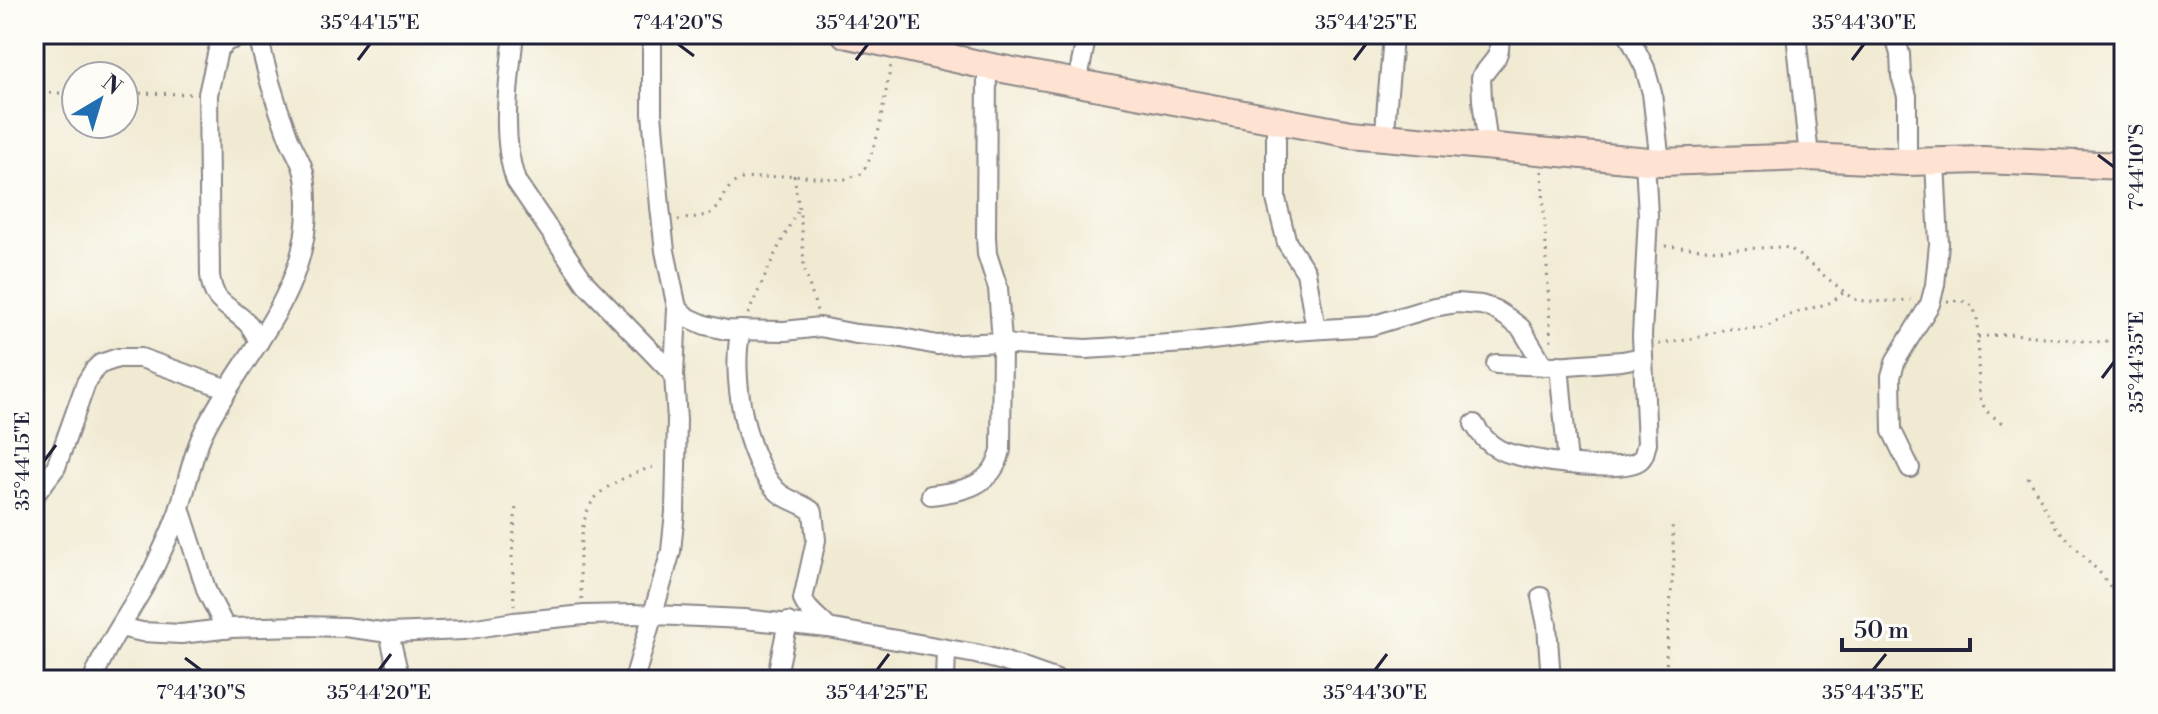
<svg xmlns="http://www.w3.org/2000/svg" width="2158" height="714" font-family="'Libre Bodoni',serif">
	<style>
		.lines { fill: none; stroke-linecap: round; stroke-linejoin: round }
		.street-casing { stroke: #8a8687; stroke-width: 22 }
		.secondary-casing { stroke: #8a8687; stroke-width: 30 }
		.path { stroke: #8a8687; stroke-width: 3; stroke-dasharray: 2 6; stroke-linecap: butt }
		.street { stroke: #fff; stroke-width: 18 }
		.secondary { stroke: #fee3d2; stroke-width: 26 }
		.ticks { fill: none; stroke: #22223b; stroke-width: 3 }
		.neatline { fill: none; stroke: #22223b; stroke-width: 3 }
		.ticks-label { font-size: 20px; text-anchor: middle; fill: #22223b }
	</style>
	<rect width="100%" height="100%" fill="#fdfcf7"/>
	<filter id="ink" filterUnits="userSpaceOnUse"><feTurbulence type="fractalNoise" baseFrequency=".0125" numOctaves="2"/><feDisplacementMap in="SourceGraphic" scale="16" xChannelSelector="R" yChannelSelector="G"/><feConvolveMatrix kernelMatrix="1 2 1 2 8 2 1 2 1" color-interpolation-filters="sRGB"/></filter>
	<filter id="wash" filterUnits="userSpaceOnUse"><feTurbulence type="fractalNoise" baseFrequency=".006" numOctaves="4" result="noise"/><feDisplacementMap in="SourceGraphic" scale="32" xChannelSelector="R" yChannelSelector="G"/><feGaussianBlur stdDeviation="1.8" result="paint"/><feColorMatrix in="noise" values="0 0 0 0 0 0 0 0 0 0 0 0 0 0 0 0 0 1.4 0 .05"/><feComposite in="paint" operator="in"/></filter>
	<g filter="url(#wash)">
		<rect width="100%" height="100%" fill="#f1ead3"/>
	</g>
	<g filter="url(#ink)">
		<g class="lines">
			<g class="street-casing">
				<g id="street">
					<path d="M 247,34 L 227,41 L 218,50 L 208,94 L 210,275 C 213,303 225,303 244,320 C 251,325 255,334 259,342"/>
					<path d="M 514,34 C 509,80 500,137 516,181 L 586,284 L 674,375"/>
					<polyline points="652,34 652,113 660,207 665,251 677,308 687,317 705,325 726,330 785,331 820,327 856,334 902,338 937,345 1002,342 1013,345 1086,349 1187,343 1278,332 1371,326 1434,307 1457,303 1481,305 1494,309 1508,318 1521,328 1544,366"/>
					<polyline points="1628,34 1645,68 1652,93 1660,162"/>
					<polyline points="1796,34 1809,157"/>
					<polyline points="1894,34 1900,54 1901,76 1907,96 1907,162"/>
					<polyline points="1077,83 1087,34"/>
					<polyline points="1276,121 1276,199 1287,243 1306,272 1316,329"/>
					<path d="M 1385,137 C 1386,102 1391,69 1393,34"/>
					<polyline points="1488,146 1482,100 1481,77 1496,58 1499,50 1500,34"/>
					<path d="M 741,330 C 730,373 745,457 776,490 C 786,501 802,502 813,512 L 816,540 L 803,599 C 806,610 821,619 828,628"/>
					<polyline points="1496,364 1555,366 1622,361 1643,357"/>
					<polyline points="1559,365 1568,464"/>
					<path d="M 1474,424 C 1481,436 1488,444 1500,450 C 1521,460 1623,475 1640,460 C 1645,456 1645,449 1647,443 L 1642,336 L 1648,215 L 1645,161"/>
					<polyline points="1910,468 1892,431 1891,376 1896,360 1930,304 1935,285 1939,244 1935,161"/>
					<path d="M 931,495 C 962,491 993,487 1001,450 L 1002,342 L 998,288 L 987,254 L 986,237 L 987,66"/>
					<polyline points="34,496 56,467 86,383 94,370 100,364 118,358 141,358 228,389"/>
					<polyline points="180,508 207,592 226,629"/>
					<polyline points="1541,597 1547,625 1551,680"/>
					<polyline points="120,627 142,632 181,634 231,628 302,626 345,627 389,633 464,630 514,622 584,615 632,614 744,619 828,628 976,654 1003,661 1057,680"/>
					<polyline points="389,633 400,680"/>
					<path d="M 93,680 C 108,639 135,607 154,568 C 163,548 174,527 180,507 C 188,482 192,455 204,431 C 242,354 309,296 307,202 C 307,191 306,177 302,166 C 298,155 291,145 287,133 C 275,101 265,68 258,34"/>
					<polyline points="634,680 671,551 675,512 677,420 674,375 677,308"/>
					<polyline points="776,680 788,622"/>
					<polyline points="945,680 946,650"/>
				</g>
			</g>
			<g class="secondary-casing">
				<polyline id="secondary" points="845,34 987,66 1351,134 1660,162 1809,157 1907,162 1983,160 2124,166"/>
			</g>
			<g class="path">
				<polyline points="34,93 76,93"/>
				<polyline points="124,93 192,94"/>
				<polyline points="1542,171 1551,343"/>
				<polyline points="794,175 802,229 804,267 817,311"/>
				<path d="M 678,220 C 688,218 702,217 711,213 C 726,205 722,185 742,179 L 794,175 L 842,180 L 861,174 L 868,163 L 878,134 L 891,65"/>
				<polyline points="1665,246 1718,250 1780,247 1790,248 1853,299 1871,302 1911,300"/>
				<polyline points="1947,301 1963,301 1973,306 1977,318 1979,396 1986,411 2006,426"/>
				<polyline points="748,314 775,254 798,209"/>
				<polyline points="1978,337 2012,334 2095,342 2107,341 2124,335"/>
				<polyline points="1659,344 1693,339 1726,329 1764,328 1789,315 1832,302 1844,292"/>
				<polyline points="2028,477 2056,527 2101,574 2124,606"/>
				<path d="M 582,599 C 579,571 576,517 597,496 C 613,480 638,472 658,465"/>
				<polyline points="514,606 512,556 516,506"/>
				<polyline points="1667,680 1666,655 1674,560 1672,523"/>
			</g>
			<use href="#street" class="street"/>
			<use href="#secondary" class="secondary"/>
		</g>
	</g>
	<path class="ticks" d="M 678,44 L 694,56M 358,60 L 370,44M 856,60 L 868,44M 1354,60 L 1366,44M 1852,60 L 1864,44M 2098,155 L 2114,167M 2102,378 L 2114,362M 44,461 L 56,445M 185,658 L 201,670M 379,670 L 391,654M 877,670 L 889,654M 1375,670 L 1387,654M 1873,670 L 1886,654"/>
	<rect width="2158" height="714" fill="none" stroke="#fdfcf7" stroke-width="88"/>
	<g transform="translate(100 100) rotate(38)"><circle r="38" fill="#fdfcf7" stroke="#a5a5ac" stroke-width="2"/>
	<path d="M0-6L14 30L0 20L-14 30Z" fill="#1f6fb2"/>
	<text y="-12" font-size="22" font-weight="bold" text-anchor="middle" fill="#22223b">N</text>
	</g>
	<path d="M1842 638v12h128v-12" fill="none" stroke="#22223b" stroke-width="4"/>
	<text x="1854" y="638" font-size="24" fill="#22223b" stroke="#fdfcf7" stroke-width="6" paint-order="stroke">50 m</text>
	<rect x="44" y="44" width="2070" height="626" class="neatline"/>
	<g class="ticks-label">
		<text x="370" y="29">35°44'15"E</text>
		<text x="678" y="29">7°44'20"S</text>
		<text x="868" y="29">35°44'20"E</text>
		<text x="1366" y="29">35°44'25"E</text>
		<text x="1864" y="29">35°44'30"E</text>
		<text transform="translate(2136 167) rotate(-90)" y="7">7°44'10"S</text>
		<text transform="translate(2136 362) rotate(-90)" y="7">35°44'35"E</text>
		<text transform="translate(22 461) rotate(-90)" y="7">35°44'15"E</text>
		<text x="201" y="699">7°44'30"S</text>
		<text x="379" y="699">35°44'20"E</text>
		<text x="877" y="699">35°44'25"E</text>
		<text x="1375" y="699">35°44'30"E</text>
		<text x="1873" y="699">35°44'35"E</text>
	</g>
</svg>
